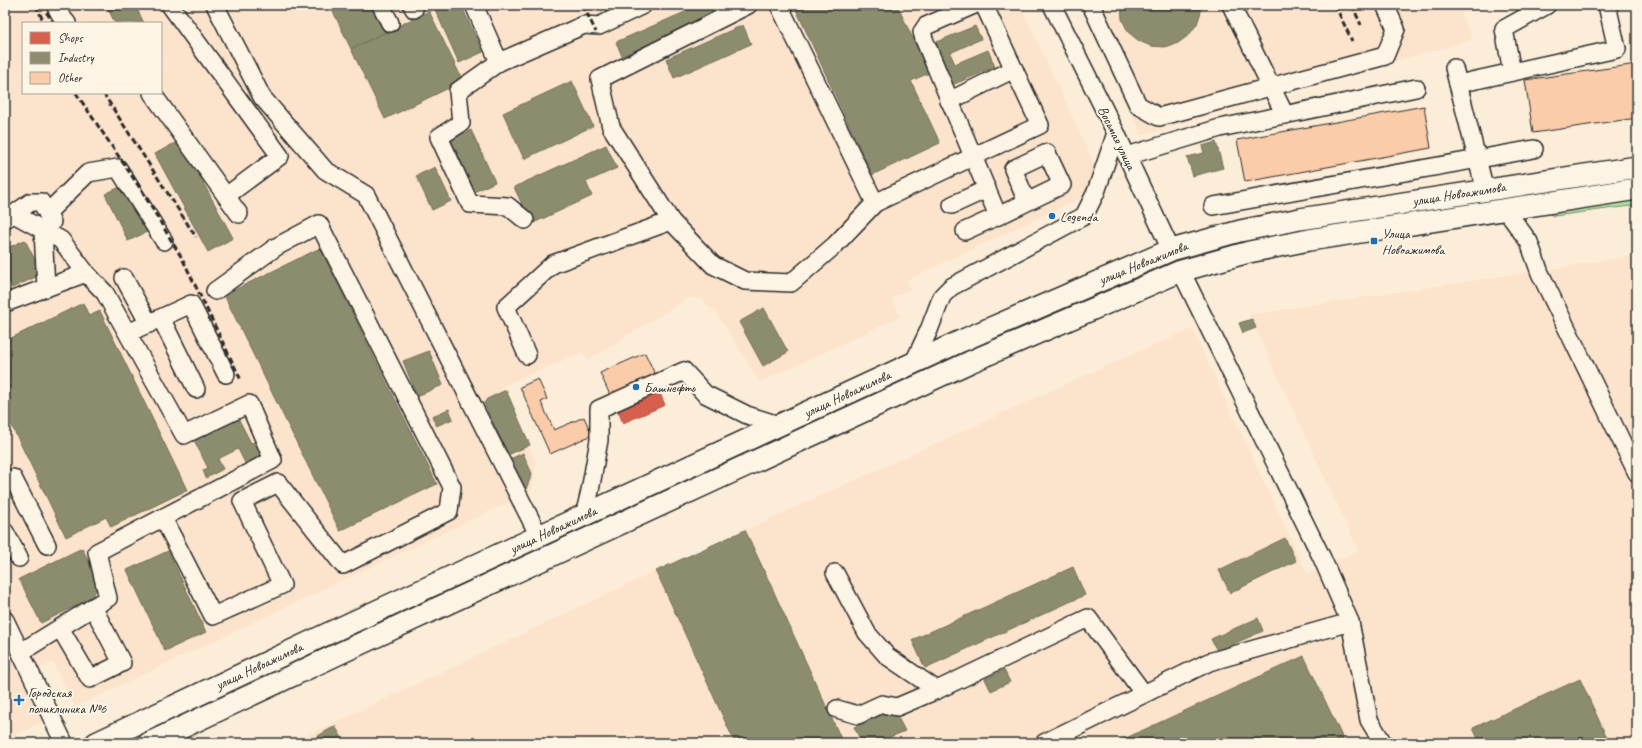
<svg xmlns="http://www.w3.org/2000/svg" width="1642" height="748" font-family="Caveat,sans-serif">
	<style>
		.built { fill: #fce3cb; fill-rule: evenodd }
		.green { fill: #b1e3a4; stroke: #6e8768 }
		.shops { fill: #d6604d; stroke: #a35043 }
		.industry { fill: #8c8c6e; stroke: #6f6f5a }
		.building { fill: #fbccaa; stroke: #2b2b2b }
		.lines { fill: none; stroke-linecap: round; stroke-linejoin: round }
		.minor-casing { stroke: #2b2b2b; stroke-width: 20 }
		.major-casing { stroke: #2b2b2b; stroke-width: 24 }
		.minor { stroke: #fcf5e5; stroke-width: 17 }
		.major { stroke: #fcf5e5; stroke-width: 21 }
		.rail { stroke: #2b2b2b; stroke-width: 3; stroke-dasharray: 6 3; stroke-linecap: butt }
		.poi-dot { fill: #1f6fb2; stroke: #fcf5e5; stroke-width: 1.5 }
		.labels { text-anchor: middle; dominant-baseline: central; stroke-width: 4; stroke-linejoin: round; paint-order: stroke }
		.street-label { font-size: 14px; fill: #2b2b2b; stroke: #fcf5e5 }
		.poi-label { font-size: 14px; fill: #2b2b2b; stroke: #fcf5e5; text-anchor: start }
	</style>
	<rect width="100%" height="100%" fill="#fcedd9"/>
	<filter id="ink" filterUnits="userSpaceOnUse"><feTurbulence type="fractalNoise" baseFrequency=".025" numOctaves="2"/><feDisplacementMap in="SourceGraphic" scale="8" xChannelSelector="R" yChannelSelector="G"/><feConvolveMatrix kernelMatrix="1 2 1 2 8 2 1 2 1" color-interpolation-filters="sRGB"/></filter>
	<g filter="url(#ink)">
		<g class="built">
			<path d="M 5,5 L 1020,5 L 1097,170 L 1087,195 L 907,280 L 910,290 L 892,298 L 900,317 L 760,382 L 717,314 L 702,300 L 690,297 L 588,360 L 582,352 L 501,387 L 536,462 L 532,491 L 75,707 L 53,662 L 22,677 L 42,722 L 5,740 ZM 23,23 L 161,23 L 161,93 L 23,93 Z"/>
			<polygon points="1081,5 1482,5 1461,14 1473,39 1142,135"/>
			<polygon points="1637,255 1637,452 1546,270"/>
			<polygon points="1529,272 1637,491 1637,743 291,743 656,571 1121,359 1192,329 1307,574 1359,551 1249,315"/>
		</g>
		<polygon class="green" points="1637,200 1637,205 1554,216 1547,213"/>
		<polygon class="shops" points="638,382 645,397 659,391 665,405 623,423 618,411 633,404 625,387"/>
		<g class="industry">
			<polygon points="106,5 135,5 144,23 115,23"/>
			<polygon points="330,5 372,5 386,32 351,49"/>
			<polygon points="433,5 461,5 483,52 459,63"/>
			<polygon points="603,5 627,5 608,14"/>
			<polygon points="701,5 728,5 730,9 622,56 616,42"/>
			<polygon points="794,5 897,5 929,73 911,81 940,143 872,175"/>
			<polygon points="1121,5 1200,5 1201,12 1197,24 1189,35 1178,43 1165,47 1151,46 1139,41 1128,32 1122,19"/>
			<polygon points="429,11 463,81 385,119 351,49"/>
			<polygon points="743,25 751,44 674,78 666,59"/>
			<polygon points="975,26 981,39 950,53 955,64 988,50 995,67 952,85 934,43"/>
			<polygon points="572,81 593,126 524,159 503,113"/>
			<polygon points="471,130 495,182 472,193 447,141"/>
			<polygon points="180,140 233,238 208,252 155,154"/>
			<polygon points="1216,142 1223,168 1193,176 1187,157 1204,153 1202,146"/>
			<polygon points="606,145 617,168 586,182 592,196 531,224 514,187"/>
			<polygon points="435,167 451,201 432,210 416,176"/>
			<polygon points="124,185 147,232 128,241 105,194"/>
			<polygon points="25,240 42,274 12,288 5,272 5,249"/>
			<polygon points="320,248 437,484 340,531 224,295"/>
			<polygon points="83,303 89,316 100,311 187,490 111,527 106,517 66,537 5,412 5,341"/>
			<polygon points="764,308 788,352 763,366 739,322"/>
			<polygon points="1252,319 1256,328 1243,333 1239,323"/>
			<polygon points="429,351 443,385 417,396 403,361"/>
			<polygon points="506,390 530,445 508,455 484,403 487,399"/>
			<polygon points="449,409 453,419 436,426 432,416"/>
			<polygon points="238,418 251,443 257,441 264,456 246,465 238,449 218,459 223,469 206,478 203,470 208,468 194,440"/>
			<polygon points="523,453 532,474 524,494 508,460"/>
			<polygon points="745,530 767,577 843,743 735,743 656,571"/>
			<polygon points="1285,538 1296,561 1230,593 1219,570"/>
			<polygon points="82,548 99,582 92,598 41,623 19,579"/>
			<polygon points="168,551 206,632 165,651 127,570"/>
			<polygon points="1073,567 1085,595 925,668 912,640"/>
			<polygon points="1258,618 1263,631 1217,651 1211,639"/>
			<polygon points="1637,622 1637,634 1632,624"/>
			<polygon points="1304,656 1345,743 1115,743"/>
			<polygon points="1004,670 1010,682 991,691 985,679"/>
			<polygon points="1580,679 1607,738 1597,743 1480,743 1473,728"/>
			<polygon points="894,710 905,731 876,743 862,743 854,727"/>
			<polygon points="335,726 345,743 306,743"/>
		</g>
		<g class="building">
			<polygon points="1637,64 1637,118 1533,133 1525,80"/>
			<polygon points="1424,106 1431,148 1245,182 1237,140"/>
			<polygon points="645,353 655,374 610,395 600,373"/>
			<polygon points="538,379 547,399 541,402 554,430 584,417 592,435 550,454 520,387"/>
		</g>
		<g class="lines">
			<g class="minor-casing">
				<g id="minor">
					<polyline points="55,5 61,16 67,23"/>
					<polyline points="170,5 280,156 226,196"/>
					<polyline points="215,5 262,97 325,170 366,195 539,536"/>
					<polyline points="381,5 390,23"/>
					<polyline points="412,5 414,9"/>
					<polyline points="474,5 499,62 458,91 461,123 439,137 470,204 508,206 525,220"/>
					<polyline points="748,5 600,79 611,127 671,221 713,265 745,281 791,283 835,245 875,203"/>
					<polyline points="779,5 875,203 1040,125 984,5"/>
					<polyline points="974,5 926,26 922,32 924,39 998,216 1062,185 1047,153 1013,169 1027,202"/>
					<polyline points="1052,5 1116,133 1171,250"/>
					<polyline points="1091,5 1138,105 1159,117 1385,56 1396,29 1385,5"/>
					<polyline points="1231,5 1285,115"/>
					<polyline points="499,62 584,25 599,26 643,5"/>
					<polyline points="1454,68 1485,190"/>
					<polyline points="1512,72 1504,29 1547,5"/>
					<polyline points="1458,84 1617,49 1607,5"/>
					<polyline points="152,93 239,214"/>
					<polyline points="949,101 1014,69"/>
					<polyline points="1127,156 1220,128 1416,88"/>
					<polyline points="952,205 987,189"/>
					<polyline points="1213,206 1534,149"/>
					<polyline points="1505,209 1529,242 1540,273 1637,473"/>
					<polyline points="47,213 88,173 118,168 164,241"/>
					<polyline points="14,214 31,202 41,202 52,222"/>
					<polyline points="5,219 14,214 61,240 86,273 105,293 184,435 249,404 273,460 97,552 108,598 21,652"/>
					<polyline points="43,230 46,288"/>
					<polyline points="965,231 998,216"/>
					<polyline points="1181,271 1322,558 1350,622 1369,720 1383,743"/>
					<polyline points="124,278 149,324"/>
					<polyline points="5,303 86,273"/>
					<polyline points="161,318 196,389"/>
					<polyline points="128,333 191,304 226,374"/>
					<polyline points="527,355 506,307 553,264 671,221"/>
					<polyline points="913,364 929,330 942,296 951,287 1084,216 1096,192 1116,133"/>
					<polyline points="5,482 13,478 47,545"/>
					<polyline points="584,516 590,491 599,440 599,409 684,371 705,394 747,415 779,425"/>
					<polyline points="163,518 213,616 282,585 242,501 278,483 343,565 449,511 452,487 319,224 276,247 215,291"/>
					<polyline points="5,532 19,558"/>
					<polyline points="835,573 867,633 887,656 937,690 1088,618 1144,694"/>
					<polyline points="5,620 64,743"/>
					<polyline points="60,628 90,679 122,663 93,607"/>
					<polyline points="837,709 858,715 882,704 897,707 937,690"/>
					<polyline points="1044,743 1209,662 1350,622"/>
				</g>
			</g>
			<g class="major-casing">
				<g id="major">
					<polyline points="96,743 327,634 961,341 1171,250 1240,231 1300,219 1637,167"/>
					<polyline points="149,743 336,655 970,362 1181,271 1249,252 1309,240 1637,189"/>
				</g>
			</g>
			<use href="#minor" class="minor"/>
			<use href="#major" class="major"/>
			<g class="rail">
				<polyline points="36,5 44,23"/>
				<polyline points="41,5 54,23"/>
				<polyline points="583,5 596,32"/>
				<polyline points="1335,5 1352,41"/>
				<polyline points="1352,5 1361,25"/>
				<polyline points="76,93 140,188 183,260 241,380"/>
				<polyline points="103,93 196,237"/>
				<polyline points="5,114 6,115"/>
			</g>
		</g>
	</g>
	<g class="poi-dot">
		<circle cx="1052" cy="216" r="4"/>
		<rect x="1370" y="237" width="8" height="8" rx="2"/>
		<circle cx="636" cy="387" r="4"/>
		<path d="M17 694h4v4h4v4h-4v4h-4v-4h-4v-4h4z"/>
	</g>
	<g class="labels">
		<g class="street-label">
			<text transform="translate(1117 138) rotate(64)">Восьмая улица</text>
			<text transform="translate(1459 194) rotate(-9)">улица Новоажимова</text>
			<text transform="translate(1143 263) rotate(-22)">улица Новоажимова</text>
			<text transform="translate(847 394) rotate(-25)">улица Новоажимова</text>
			<text transform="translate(553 530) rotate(-25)">улица Новоажимова</text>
			<text transform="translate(259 666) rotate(-25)">улица Новоажимова</text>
		</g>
		<g class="poi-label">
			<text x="1060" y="216">Legenda</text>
			<text x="1382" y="233">Улица<tspan x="1382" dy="16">Новоажимова</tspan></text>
			<text x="644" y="387">Башнефть</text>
			<text x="28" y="692">Городская<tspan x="28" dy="16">поликлиника №6</tspan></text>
		</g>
	</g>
	<rect width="1642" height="748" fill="none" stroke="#fcf5e5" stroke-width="20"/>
	<rect x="10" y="10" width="1622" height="728" fill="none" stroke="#2b2b2b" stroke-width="1.5" filter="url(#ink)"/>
	<rect x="22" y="22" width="140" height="72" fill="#fcf5e5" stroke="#a8a49b"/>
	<rect x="30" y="32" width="20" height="12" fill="#d6604d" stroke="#a8a49b"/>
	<text x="58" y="42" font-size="12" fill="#2b2b2b">Shops</text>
	<rect x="30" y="52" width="20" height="12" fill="#8c8c6e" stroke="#a8a49b"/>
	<text x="58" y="62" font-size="12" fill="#2b2b2b">Industry</text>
	<rect x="30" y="72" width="20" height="12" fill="#fbccaa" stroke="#a8a49b"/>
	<text x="58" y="82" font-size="12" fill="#2b2b2b">Other</text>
</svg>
